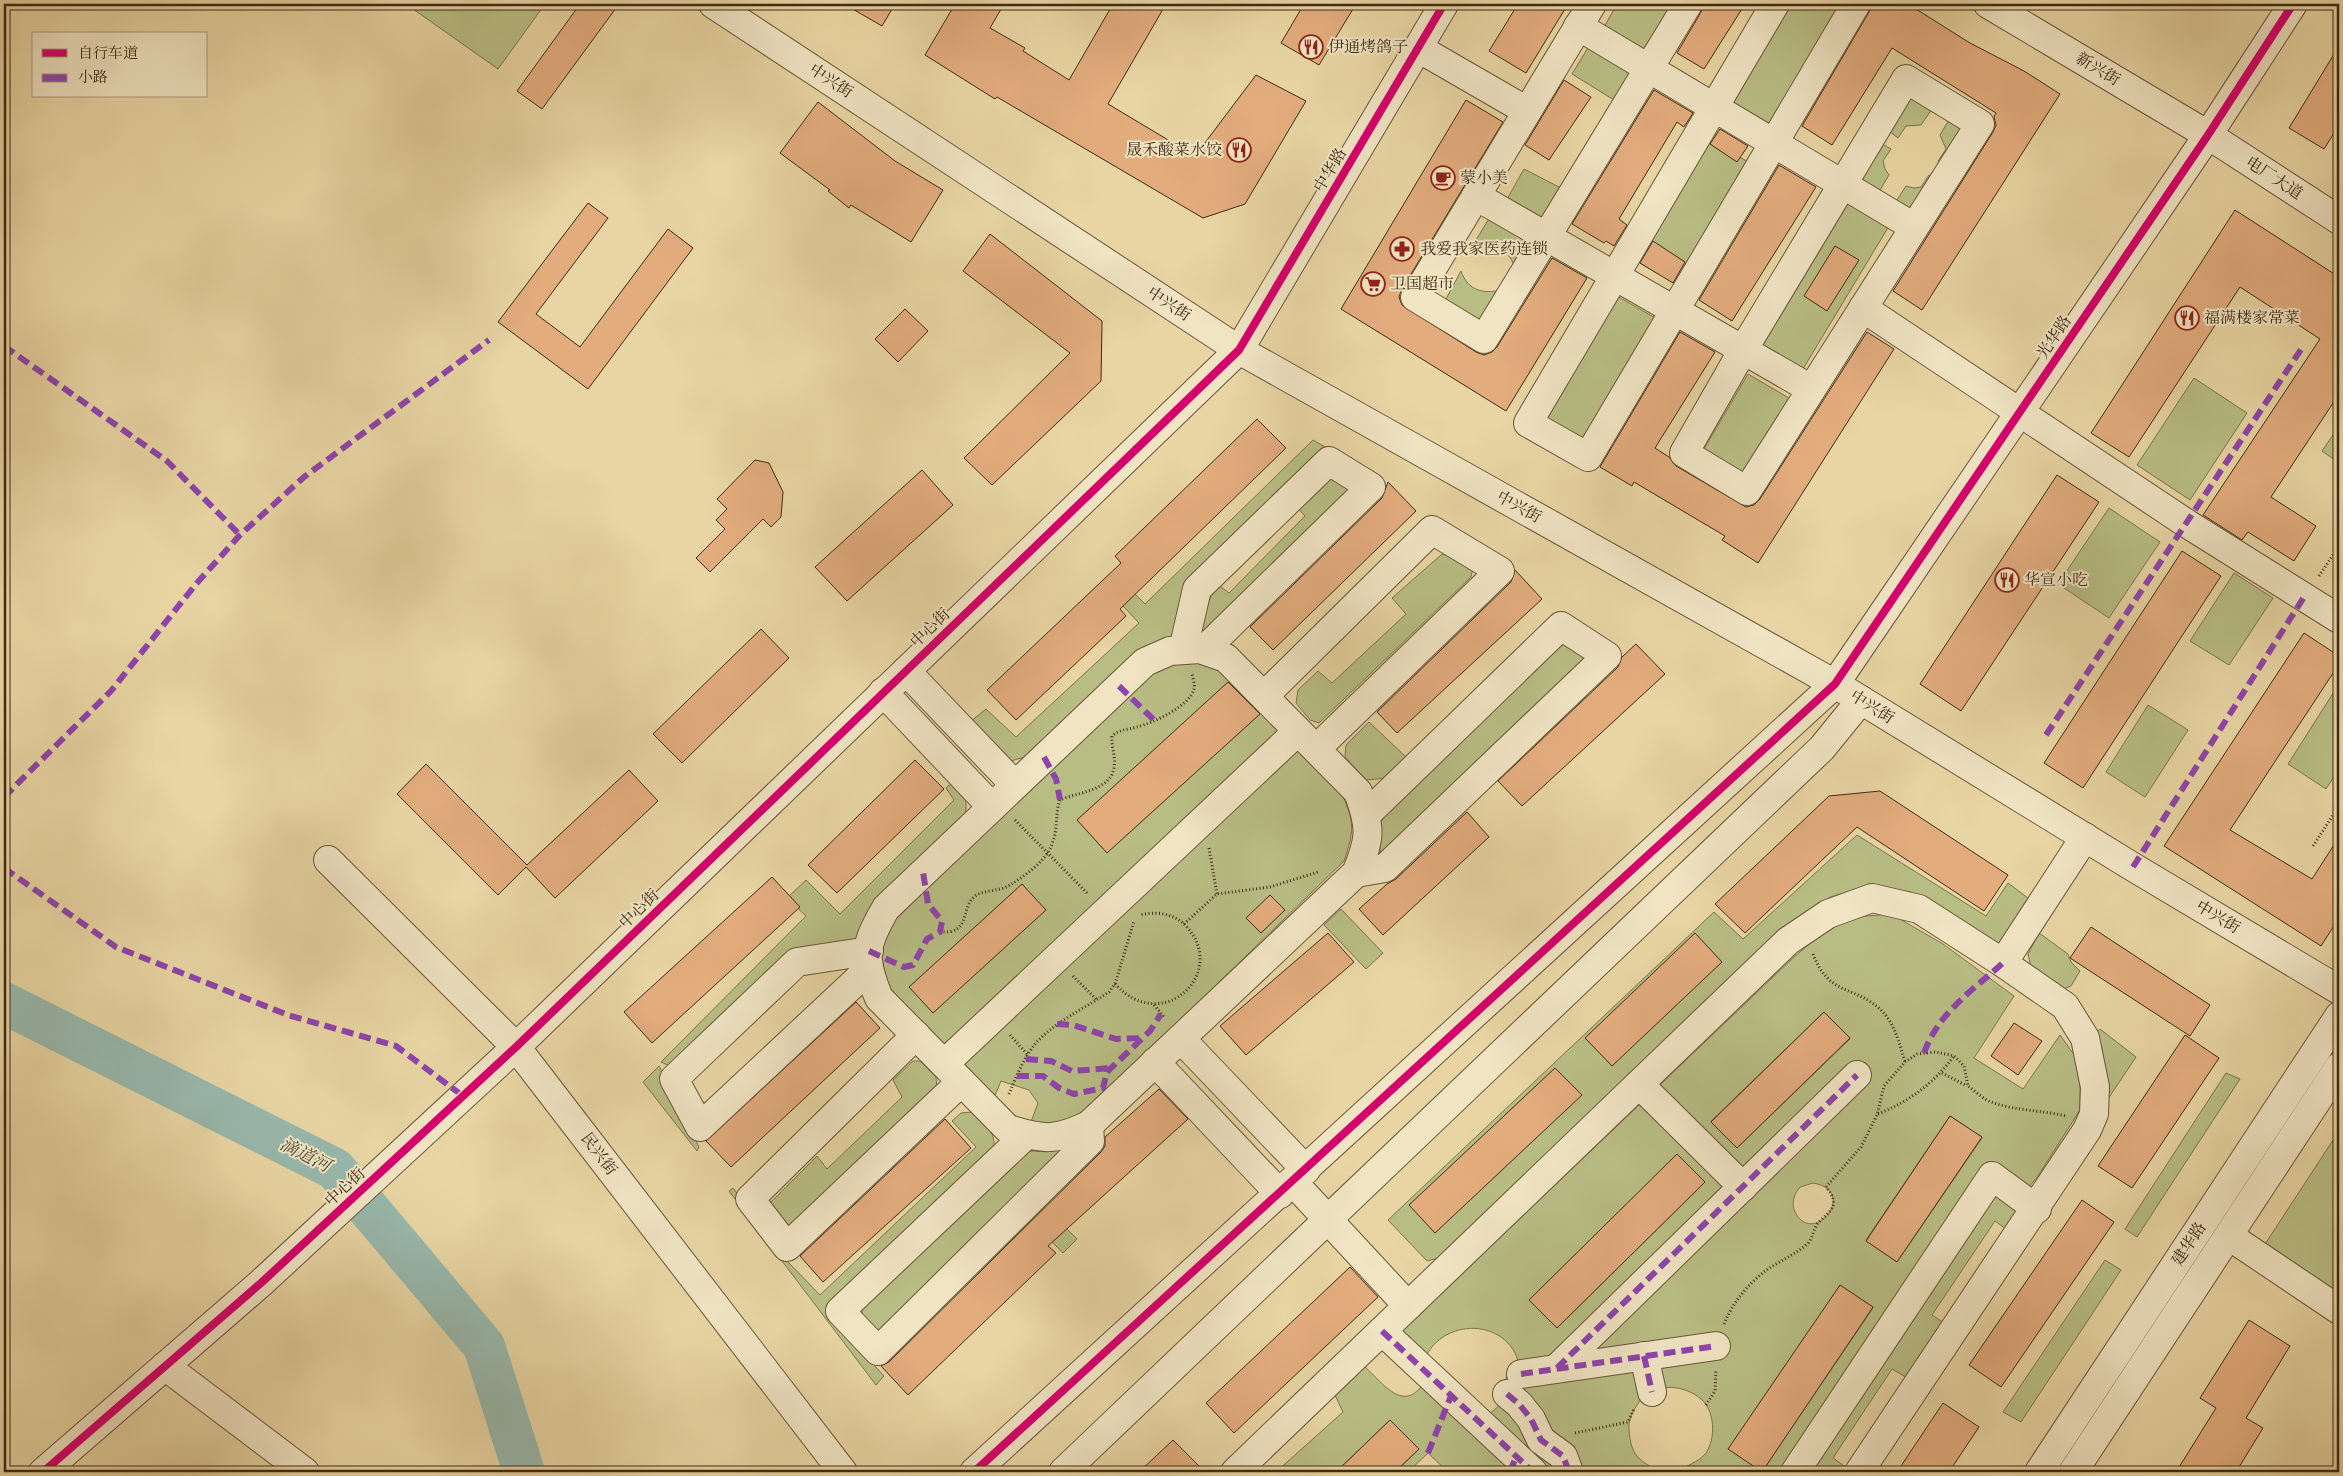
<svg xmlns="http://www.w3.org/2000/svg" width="2343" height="1476" font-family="Cardo,'Noto Serif SC',serif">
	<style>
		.green { fill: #b8bd84; stroke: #7c744c; fill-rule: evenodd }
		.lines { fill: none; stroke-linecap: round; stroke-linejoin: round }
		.river { stroke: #98b8ac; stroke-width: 42 }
		.building { fill: #e2ac7d; stroke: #3f2b14 }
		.minor-casing { stroke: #695638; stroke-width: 30 }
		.path { stroke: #3f2b14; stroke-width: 3; stroke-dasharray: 1 2.5; stroke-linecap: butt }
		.minor { stroke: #f0e4c3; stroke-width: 28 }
		.quiet { stroke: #8e44ad; stroke-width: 6; stroke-dasharray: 12 6; stroke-linecap: butt }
		.cycleway-casing { stroke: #f0e4c3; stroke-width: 11 }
		.cycleway { stroke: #d6006c; stroke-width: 8 }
		.labels { text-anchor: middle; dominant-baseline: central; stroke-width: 4; stroke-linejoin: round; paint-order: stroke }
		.poi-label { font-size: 16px; fill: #3f2b14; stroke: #f0e4c3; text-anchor: start }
		.street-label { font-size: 16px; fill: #3f2b14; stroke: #f0e4c3 }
		.water-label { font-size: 18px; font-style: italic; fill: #554e3a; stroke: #f0e4c3 }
	</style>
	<rect width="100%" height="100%" fill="#e8d5a3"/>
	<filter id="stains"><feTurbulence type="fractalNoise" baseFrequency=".004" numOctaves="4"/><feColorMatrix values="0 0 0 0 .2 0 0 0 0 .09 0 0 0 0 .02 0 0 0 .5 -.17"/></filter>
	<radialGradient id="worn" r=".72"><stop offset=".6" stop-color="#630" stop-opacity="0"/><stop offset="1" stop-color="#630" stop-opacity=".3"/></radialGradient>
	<g class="green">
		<polygon points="406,4 545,4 498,69"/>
		<polygon points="1617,4 1671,4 1645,50 1604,27"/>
		<polygon points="1791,4 1843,4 1772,126 1732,103"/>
		<polygon points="1589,46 1631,72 1614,100 1572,74"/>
		<polygon points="1912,96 1932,109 1921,125 1906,126 1898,138 1889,131"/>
		<polygon points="1950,118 1971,131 1948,167 1938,161 1946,149 1940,135"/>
		<polygon points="1710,140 1750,163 1678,285 1638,262"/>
		<polygon points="1881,143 1891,149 1883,161 1885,169 1889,175 1879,192 1858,179"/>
		<polygon points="1524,169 1561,188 1543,219 1506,201"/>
		<polygon points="1929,175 1939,181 1915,216 1895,203 1906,186 1914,188 1921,187"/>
		<polygon points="1849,202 1889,226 1800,374 1760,350"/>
		<path d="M 1490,217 L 1531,240 L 1515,267 C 1507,248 1494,241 1473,245 Z"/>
		<path d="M 1461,271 C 1468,291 1483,294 1502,290 L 1484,320 C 1471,321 1452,309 1446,299 Z"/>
		<polygon points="1617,296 1657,319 1585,441 1546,417"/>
		<polygon points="1748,374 1794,401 1746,480 1701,454"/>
		<polygon points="2194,378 2247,413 2190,500 2137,465"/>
		<polygon points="2339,426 2339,463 2322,451"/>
		<polygon points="1313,440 1327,448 1176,637 1137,654 1025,757 1007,762 970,722 986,709 1016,737 1139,623 1109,591 1121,580 1145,604"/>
		<polygon points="1328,474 1348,486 1350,493 1205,631 1198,629 1216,583 1229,593 1305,516 1296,506"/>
		<polygon points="2109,508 2160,542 2109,618 2058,584"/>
		<polygon points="1452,551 1473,568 1471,577 1319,723 1310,720 1296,703 1298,690 1318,671 1332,683 1406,614 1392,598 1441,555"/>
		<polygon points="2234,573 2273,598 2229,665 2190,641"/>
		<polygon points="1563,639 1589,661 1380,861 1380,815"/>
		<path d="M 1198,663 L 1219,670 L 1342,794 C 1355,823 1354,831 1344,861 L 1087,1110 C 1065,1125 1058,1126 1031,1122 L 1038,1103 L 1029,1090 L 1001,1081 L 994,1098 L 895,995 L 885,979 L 881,947 L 892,923 L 1145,676 L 1167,665 Z"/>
		<polygon points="2339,684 2339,769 2326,789 2288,764"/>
		<polygon points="2148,705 2188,730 2145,797 2106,772"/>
		<polygon points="1369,722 1406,757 1386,778 1366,780 1345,757 1346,745"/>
		<path d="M 954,781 C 965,793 968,800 965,817 L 858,938 L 832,946 L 672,1067 L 661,1062 L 806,916 L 787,898 L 806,880 L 840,914 L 954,800 L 946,788 Z"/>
		<polygon points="1857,835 1986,916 2008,883 2032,901 2001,947 1911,892 1871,885 1830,897 1788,925 1443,1257 1427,1261 1388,1220 1714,912 1743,939"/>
		<polygon points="1341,909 1383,953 1366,969 1324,925"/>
		<path d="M 1891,914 L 1943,944 L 2014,996 L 1974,1058 L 2023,1089 L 2060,1035 L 2080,1063 L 2080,1110 L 2038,1176 L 2015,1204 L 2024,1210 L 2010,1232 L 1995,1221 L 1932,1315 L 1947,1325 L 1911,1380 L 1892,1369 L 1833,1458 L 1847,1468 L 1844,1472 L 1689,1472 L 1683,1468 C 1691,1464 1701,1460 1706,1453 C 1716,1438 1715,1411 1701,1399 C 1684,1384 1653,1382 1639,1402 C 1633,1411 1628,1419 1629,1430 C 1631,1456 1639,1461 1661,1472 L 1448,1472 L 1428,1453 L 1408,1472 L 1395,1472 L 1419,1449 L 1390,1420 L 1336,1472 L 1276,1472 L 1343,1412 L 1335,1395 L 1365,1367 C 1383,1383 1403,1414 1424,1383 L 1482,1418 C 1500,1408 1509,1398 1506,1377 L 1521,1373 C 1514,1314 1437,1316 1423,1364 L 1396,1337 L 1793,958 L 1828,928 L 1855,917 ZM 1824,1012 L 1850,1039 L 1737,1148 L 1711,1121 ZM 1950,1116 L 1982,1138 L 1897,1262 L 1866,1240 ZM 1677,1155 L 1704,1183 L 1557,1328 L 1529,1300 ZM 1813,1183 C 1860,1191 1813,1248 1795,1212 C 1791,1203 1794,1194 1800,1187 ZM 1840,1285 L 1873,1308 L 1762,1471 Z"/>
		<polygon points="2039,933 2068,954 2071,962 2080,971 2071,986 2061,990 2031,968 2028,954"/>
		<polygon points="2100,1029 2136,1057 2108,1099 2105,1064 2094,1035"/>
		<polygon points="913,1061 920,1061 936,1077 937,1088 788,1227 767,1206 817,1156 827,1169 902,1097 893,1080"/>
		<polygon points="659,1066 699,1147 697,1151 643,1082"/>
		<polygon points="2226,1073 2240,1079 2137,1237 2125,1229"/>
		<path d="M 973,1112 C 987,1128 999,1133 992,1156 L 827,1313 L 884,1376 L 876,1385 L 729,1191 L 733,1188 L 788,1262 L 820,1295 L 976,1147 L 952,1121 L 961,1113 Z"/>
		<polygon points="2339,1131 2339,1317 2254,1261"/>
		<polygon points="1067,1149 890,1329 874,1333 862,1320 862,1309 1017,1158 1031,1151"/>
		<polygon points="1041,1203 1077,1239 1063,1253 1035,1225 1014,1244 1011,1233"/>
		<polygon points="2105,1260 2121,1270 2021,1422 2003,1412"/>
	</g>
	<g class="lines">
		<polyline class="river" points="4,1003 335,1169 484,1346 524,1472"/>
	</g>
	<g class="building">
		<polygon points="580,4 619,4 542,109 517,91"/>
		<polygon points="844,4 895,4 882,26"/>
		<polygon points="955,4 1004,4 990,28 1025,48 1023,51 1069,80 1113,4 1166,4 1108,104 1195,156 1256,75 1306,101 1245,204 1203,218 997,97 995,99 925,55"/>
		<polygon points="1304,4 1356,4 1319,65 1281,43"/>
		<polygon points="1518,4 1568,4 1526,73 1489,51"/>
		<polygon points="1704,4 1745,4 1704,69 1677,53 1701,12"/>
		<polygon points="1872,4 1908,4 1970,43 2024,71 2060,94 1922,310 1893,291 1993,132 1996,125 1994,117 1996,113 1892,48 1832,145 1802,126 1869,12"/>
		<polygon points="2339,46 2339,125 2324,149 2289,128"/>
		<polygon points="1564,80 1591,97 1549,160 1525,145"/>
		<polygon points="1654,90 1693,113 1684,127 1677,122 1619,219 1627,225 1614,246 1606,241 1604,243 1572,224"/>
		<polygon points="1466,100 1503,122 1402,289 1399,297 1402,305 1476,352 1484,355 1492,352 1497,347 1552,258 1587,278 1506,411 1341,309"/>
		<polygon points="818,102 895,161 943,190 911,242 851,205 849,208 828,191 830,190 780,153"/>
		<polygon points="1720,129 1748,146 1737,162 1710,144"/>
		<polygon points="1779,165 1816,187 1732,321 1699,300"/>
		<polygon points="588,203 608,218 536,314 580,347 668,229 693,248 588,389 498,322"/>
		<polygon points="2235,210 2339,277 2339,394 2271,497 2316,526 2294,561 2248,532 2242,540 2203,515 2320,339 2240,287 2129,457 2091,433"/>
		<polygon points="990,234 1102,321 1101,381 992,485 964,458 1070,353 963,271"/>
		<polygon points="1653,241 1685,262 1673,283 1640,263"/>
		<polygon points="1835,246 1859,260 1827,311 1804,296"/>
		<polygon points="905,309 928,331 898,362 875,339"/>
		<polygon points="1680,332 1715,352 1655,448 1669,457 1676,466 1746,507 1754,505 1760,499 1867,332 1894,349 1758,563 1722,540 1725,536 1634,482 1632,486 1600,467"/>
		<polygon points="1257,419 1286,448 1120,609 1126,616 1016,720 987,690 1121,563 1115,556"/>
		<polygon points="755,460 769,463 783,492 781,517 771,527 763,519 710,572 696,558 725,529 716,520 727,509 717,499"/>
		<polygon points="922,470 953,505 847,601 815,567"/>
		<polygon points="2057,475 2099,502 1961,711 1920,684"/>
		<polygon points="1388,482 1416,511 1273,650 1250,627 1382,498"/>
		<polygon points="2182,551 2221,576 2083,788 2044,763"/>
		<polygon points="1515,570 1542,599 1397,733 1377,712 1511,582"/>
		<polygon points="761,629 789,658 682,763 653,734"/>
		<polygon points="2304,633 2339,656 2339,664 2230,830 2312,879 2339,837 2339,918 2321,946 2164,846"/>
		<polygon points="1636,644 1665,674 1522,806 1498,781 1618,667 1622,657"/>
		<polygon points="1228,682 1260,714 1107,853 1077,820"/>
		<polygon points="915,760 944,789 837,893 808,865"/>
		<polygon points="426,764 527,865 629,770 658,801 555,898 526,867 498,895 397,794"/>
		<polygon points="1880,791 2008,875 1984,911 1857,827 1745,933 1715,904 1829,796"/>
		<polygon points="1467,812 1489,837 1383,935 1359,909 1387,884 1396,879"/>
		<polygon points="772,877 800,907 652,1043 624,1012"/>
		<polygon points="1022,884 1046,910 933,1013 909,987"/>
		<polygon points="1270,895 1285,910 1261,933 1246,918"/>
		<polygon points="2091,927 2210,1005 2190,1036 2070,958"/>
		<polygon points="1328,933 1354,962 1246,1055 1220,1026"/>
		<polygon points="1695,933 1722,962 1612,1066 1585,1038"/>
		<polygon points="856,1002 880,1028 731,1167 706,1141"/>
		<polygon points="1824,1012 1850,1038 1737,1148 1711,1122"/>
		<polygon points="2014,1023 2042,1041 2018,1075 1991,1056"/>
		<polygon points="2185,1035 2219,1058 2132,1188 2098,1166"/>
		<polygon points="1555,1068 1582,1095 1435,1233 1409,1205"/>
		<polygon points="1159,1089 1188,1119 1048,1246 1056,1253 908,1395 881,1366 889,1362 1101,1152 1105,1146 1105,1137"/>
		<polygon points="1950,1116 1982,1137 1897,1262 1866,1241"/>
		<polygon points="945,1119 971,1148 823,1282 800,1256"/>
		<polygon points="1677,1154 1705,1182 1557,1328 1529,1300"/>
		<polygon points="2082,1200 2114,1222 2001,1387 1969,1365"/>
		<polygon points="1350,1267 1378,1297 1234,1433 1206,1403"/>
		<polygon points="1840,1285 1873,1307 1762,1472 1728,1449"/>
		<polygon points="2249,1320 2290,1346 2246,1418 2263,1428 2236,1472 2176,1472 2216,1408 2200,1398"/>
		<polygon points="1943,1403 1979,1427 1949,1472 1897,1472"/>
		<polygon points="1390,1420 1419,1449 1395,1472 1336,1472"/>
		<polygon points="1173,1440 1205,1472 1139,1472"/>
	</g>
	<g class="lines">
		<g class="minor-casing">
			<g id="minor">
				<polyline points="713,4 1239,350 1835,684 2133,867 2339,990"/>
				<polyline points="1592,4 1415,297 1484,339 1688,4"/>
				<polyline points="1775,4 1528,423 1588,457 1856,4"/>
				<polyline points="1988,4 2208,135 2339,220"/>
				<polyline points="1578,26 1914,227"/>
				<polyline points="1418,48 1527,111"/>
				<polygon points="1906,79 1980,124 1747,491 1684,453 1743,350"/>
				<polyline points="1476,196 1811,389"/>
				<polyline points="1863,308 2186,523 2339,619"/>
				<path d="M 1200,649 L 1226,658 L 1358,792 C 1371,827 1371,839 1356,873 L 1089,1125 C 1055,1141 1044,1140 1008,1129 L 879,998 C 862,957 864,946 886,908 L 1145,662 L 1170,651 Z"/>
				<polyline points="1183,650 1197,589 1329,461 1371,487 1204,650"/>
				<polyline points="906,671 1015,785"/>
				<polyline points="883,692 992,807"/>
				<polyline points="1264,696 1432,530 1500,571 1316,749"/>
				<polyline points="328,860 516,1047 843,1472"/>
				<polyline points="1356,873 1385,868 1607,656 1561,626 1366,815"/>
				<polyline points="2003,963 2085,837"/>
				<polyline points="868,970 700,1127 674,1079 797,962 869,951"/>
				<polyline points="916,1035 750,1199 787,1247 961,1082"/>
				<polyline points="1181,1039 1306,1170"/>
				<polyline points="1155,1062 1280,1194"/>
				<polyline points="944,1064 1298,731"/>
				<polyline points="1639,1084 1743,1187"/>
				<polyline points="1026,1135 840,1311 878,1351 1090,1141 1089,1125"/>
				<polyline points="1293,1182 1408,1306"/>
				<polyline points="2229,1236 2339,1310"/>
				<polyline points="1382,1331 1533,1472"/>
				<polyline points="1644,1356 1652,1392"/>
				<polyline points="165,1366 305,1472"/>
				<polyline points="1557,1368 1857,1075"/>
				<polyline points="1521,1374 1716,1346"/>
				<polyline points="1507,1394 1519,1404 1531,1419 1541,1440 1563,1456 1569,1472"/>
				<polyline points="43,1472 261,1283 516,1047 1239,350 1444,4"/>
				<polyline points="974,1472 1835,684 2208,135 2293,4"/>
				<polyline points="1063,1472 1822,748 1861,700"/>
				<polyline points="1235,1472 1788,941 1828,914 1872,898 1919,909 2003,963 2065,1006 2085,1038 2095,1087 2094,1114 2087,1130 1859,1472"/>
				<polyline points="1795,1472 1992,1176 2037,1209"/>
				<polyline points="2039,1472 2339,1016"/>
				<polyline points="2073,1472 2339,1067"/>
			</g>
		</g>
		<g class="path">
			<polyline points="2319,576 2339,546"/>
			<polyline points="1015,820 1088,894"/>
			<polyline points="2313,846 2339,806"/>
			<polyline points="1209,848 1217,894"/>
			<polyline points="1184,924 1217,894 1270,887 1318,872"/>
			<path d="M 940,932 C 971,934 960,910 974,897 C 983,889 1000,892 1010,885 C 1026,875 1048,860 1053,841 C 1058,828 1055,813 1060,800 C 1078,792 1111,791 1114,767 C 1116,757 1111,746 1112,736 C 1120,729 1127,730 1137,727 C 1153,723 1190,706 1194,689 C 1195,685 1193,678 1192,674"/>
			<path d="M 1813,954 C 1830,998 1855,984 1883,1012 C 1895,1025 1900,1045 1905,1062"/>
			<polyline points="1073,976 1097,1000"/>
			<path d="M 1115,984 C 1164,1037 1229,971 1186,926 C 1173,913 1156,911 1140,915"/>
			<polyline points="1154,1005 1165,1018"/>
			<polyline points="1010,1035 1028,1055"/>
			<polyline points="1942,1073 1967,1086"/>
			<path d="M 1009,1094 C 1016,1077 1024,1057 1036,1043 C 1056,1021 1085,1008 1109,992 L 1115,984 L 1134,921"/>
			<path d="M 1878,1114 C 1910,1101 1934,1083 1954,1056"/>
			<path d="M 1724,1324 C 1732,1304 1747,1285 1764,1272 C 1777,1262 1793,1256 1806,1245 C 1813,1240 1813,1228 1819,1222 C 1831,1210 1841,1205 1826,1187 L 1861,1147 L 1877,1115 L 1884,1086 L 1905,1062 L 1917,1054 L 1936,1052 L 1954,1056 L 1964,1066 L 1968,1086 C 1975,1091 1983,1099 1991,1102 C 2015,1111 2041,1110 2066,1116"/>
			<polyline points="1706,1405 1715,1391 1716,1371"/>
			<polyline points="1575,1433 1628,1422 1634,1409"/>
		</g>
		<use href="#minor" class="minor"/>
		<g class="quiet">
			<polyline points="4,346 167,461 240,535"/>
			<polyline points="1119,686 1154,720"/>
			<polyline points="2046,735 2302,348"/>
			<polyline points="1044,757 1056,779 1060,800"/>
			<polyline points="4,797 111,691 196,584 240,535 304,477 489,340"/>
			<polyline points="2133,867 2304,597"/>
			<polyline points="4,868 116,947 288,1015 396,1046 463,1096"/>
			<polyline points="869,951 904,967 913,965 927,939 940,932 942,921 928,904 923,872"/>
			<polyline points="1057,1024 1073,1025 1116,1039 1142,1038"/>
			<path d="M 1924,1053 C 1938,1013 1973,990 2003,963"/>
			<polyline points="1026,1059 1051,1061 1072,1071 1112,1068"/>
			<polyline points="1017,1076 1043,1076 1059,1088 1074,1094 1103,1088 1107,1072 1150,1031 1161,1014"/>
			<polyline points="1382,1331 1533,1472"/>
			<polyline points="1644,1356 1652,1392"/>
			<polyline points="1557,1368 1857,1075"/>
			<polyline points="1521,1374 1716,1346"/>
			<polyline points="1507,1394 1519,1404 1531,1419 1541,1440 1563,1456 1569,1472"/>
			<polyline points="1428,1453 1451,1396"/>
			<polyline points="1510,1472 1516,1457"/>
		</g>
		<g class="cycleway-casing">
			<g id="cycleway">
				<polyline points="43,1472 261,1283 516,1047 1239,350 1444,4"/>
				<polyline points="974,1472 1835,684 2208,135 2293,4"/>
			</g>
		</g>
		<use href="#cycleway" class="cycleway"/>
	</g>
	<defs>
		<g id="restaurant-ring" transform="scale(1.25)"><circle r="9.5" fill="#f0e4c3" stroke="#8f2418" stroke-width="1.5"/><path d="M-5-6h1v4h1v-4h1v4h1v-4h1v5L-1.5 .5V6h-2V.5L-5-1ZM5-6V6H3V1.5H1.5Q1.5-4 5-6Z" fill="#8f2418"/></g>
		<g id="cafe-ring" transform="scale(1.25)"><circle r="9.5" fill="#f0e4c3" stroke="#8f2418" stroke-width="1.5"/><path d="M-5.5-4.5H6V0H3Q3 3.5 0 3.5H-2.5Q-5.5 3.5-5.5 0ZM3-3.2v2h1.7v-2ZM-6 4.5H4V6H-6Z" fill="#8f2418"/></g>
		<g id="pharmacy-ring" transform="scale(1.25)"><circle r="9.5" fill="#f0e4c3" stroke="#8f2418" stroke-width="1.5"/><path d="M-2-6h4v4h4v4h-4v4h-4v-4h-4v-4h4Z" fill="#8f2418"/></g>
		<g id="supermarket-ring" transform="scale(1.25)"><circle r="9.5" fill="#f0e4c3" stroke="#8f2418" stroke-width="1.5"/><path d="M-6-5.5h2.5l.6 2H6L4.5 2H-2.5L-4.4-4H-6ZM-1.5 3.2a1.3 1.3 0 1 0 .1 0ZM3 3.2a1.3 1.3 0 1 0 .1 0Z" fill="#8f2418"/></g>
	</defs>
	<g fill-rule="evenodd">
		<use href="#restaurant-ring" x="1311" y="47"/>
		<use href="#restaurant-ring" x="1239" y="150"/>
		<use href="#cafe-ring" x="1443" y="178"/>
		<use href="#pharmacy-ring" x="1402" y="249"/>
		<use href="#supermarket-ring" x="1373" y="284"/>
		<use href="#restaurant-ring" x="2187" y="318"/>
		<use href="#restaurant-ring" x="2007" y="580"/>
	</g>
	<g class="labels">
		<g class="poi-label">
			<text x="1328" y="47">伊通烤鸽子</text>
			<text x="1222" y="150" text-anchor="end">晟禾酸菜水饺</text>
			<text x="1460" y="178">蒙小美</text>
			<text x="1420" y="249">我爱我家医药连锁</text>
			<text x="1390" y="284">卫国超市</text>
			<text x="2204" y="318">福满楼家常菜</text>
			<text x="2024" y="580">华宣小吃</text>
		</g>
		<g class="street-label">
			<text transform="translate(2098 69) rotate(31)">新兴街</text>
			<text transform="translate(831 81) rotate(33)">中兴街</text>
			<text transform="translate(1330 170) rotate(-59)">中华路</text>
			<text transform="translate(2274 178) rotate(33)">电厂大道</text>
			<text transform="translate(1169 304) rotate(33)">中兴街</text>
			<text transform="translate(2054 337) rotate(-56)">光华路</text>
			<text transform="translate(1519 507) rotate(29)">中兴街</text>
			<text transform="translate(930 628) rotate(-44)">中心街</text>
			<text transform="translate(1872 707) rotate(32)">中兴街</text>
			<text transform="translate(639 909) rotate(-44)">中心街</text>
			<text transform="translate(2218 917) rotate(31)">中兴街</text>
			<text transform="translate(599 1154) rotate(53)">民兴街</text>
			<text transform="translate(345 1187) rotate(-43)">中心街</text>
			<text transform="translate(2189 1244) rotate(-57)">建华路</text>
		</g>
		<g class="water-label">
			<text transform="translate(305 1155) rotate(27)">滴道河</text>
		</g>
	</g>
	<rect width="2343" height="1476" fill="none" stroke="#e8d5a3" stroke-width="20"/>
	<rect x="5" y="5" width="2333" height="1466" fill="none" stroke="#3f2b14" stroke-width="2.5"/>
	<rect x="10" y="10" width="2323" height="1456" fill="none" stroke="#3f2b14"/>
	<rect x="32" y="32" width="175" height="65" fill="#f0e4c3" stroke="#a99a7d"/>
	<rect x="42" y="49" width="25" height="8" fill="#d6006c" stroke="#a99a7d"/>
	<text x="78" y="58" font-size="15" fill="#3f2b14">自行车道</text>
	<rect x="42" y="74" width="25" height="8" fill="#8e44ad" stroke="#a99a7d"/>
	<text x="78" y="82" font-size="15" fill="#3f2b14">小路</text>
	<rect width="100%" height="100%" filter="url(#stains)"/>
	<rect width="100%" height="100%" fill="url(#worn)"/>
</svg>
